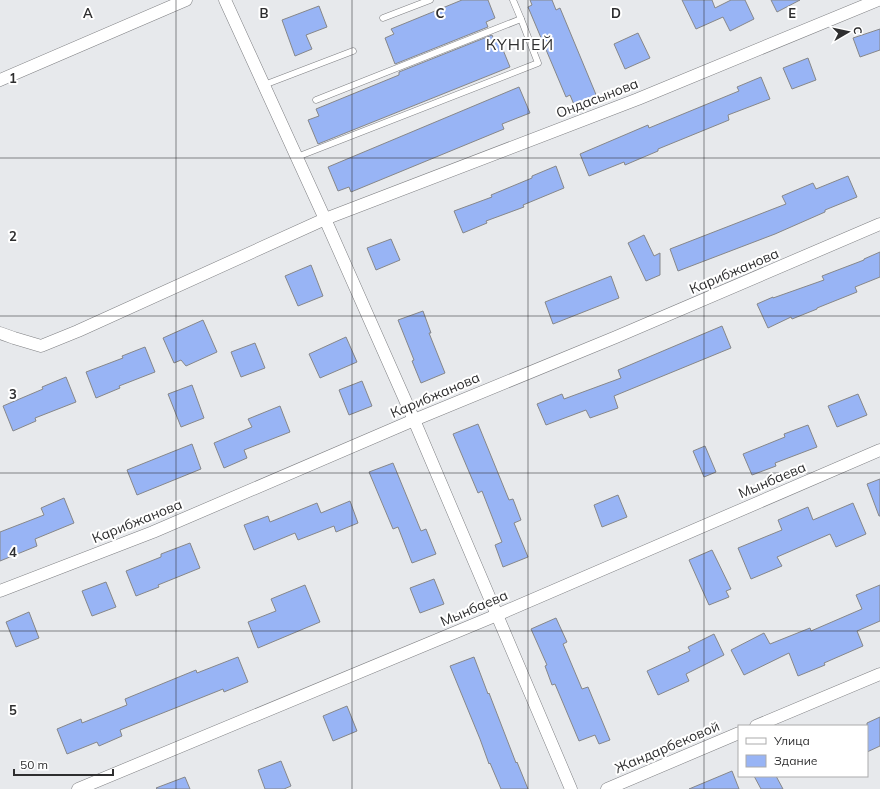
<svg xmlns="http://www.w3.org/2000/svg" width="880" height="789" font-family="Mulish,sans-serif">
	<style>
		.building { fill: #98b4f5; stroke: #868789 }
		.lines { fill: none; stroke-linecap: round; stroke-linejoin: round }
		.service-casing { stroke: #7e7f82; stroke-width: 7 }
		.minor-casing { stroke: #7e7f82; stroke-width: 13 }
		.service { stroke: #fff; stroke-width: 6 }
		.minor { stroke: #fff; stroke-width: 12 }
		.grid { fill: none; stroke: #2e2e2f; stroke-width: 1; stroke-opacity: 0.55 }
		.labels { text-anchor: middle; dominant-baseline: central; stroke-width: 4; stroke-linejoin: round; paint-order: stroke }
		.street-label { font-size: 14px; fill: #2e2e2f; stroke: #fff }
		.quarter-label { font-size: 16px; letter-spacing: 1px; fill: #2e2e2f; stroke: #fff }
		.grid-label { font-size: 13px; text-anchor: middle; font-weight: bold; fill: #2e2e2f; stroke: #fff; stroke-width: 4; stroke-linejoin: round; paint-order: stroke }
	</style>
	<rect width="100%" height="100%" fill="#e7e9ec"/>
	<g class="building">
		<polygon points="462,0 488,0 495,18 486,22 488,27 395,64 385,38 394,34 391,29"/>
		<polygon points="530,0 552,0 556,10 560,8 597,97 575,107 570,95 566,97 528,7 532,5"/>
		<polygon points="682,0 712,0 715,8 731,0 745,0 754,19 730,31 723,17 696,29"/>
		<polygon points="771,0 800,0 777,12"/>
		<polygon points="319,6 327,27 306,35 312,49 295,56 282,20"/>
		<polygon points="880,29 880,50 860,57 853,38"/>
		<polygon points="638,33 650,58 625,69 614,44"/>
		<polygon points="492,35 495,42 499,40 510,67 318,144 308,120 319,116 316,109 399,75 399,72"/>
		<polygon points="808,58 816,80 792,89 783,68"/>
		<polygon points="761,77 770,99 728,115 729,120 658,149 658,151 625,165 624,162 589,176 580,154 648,125 649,128 739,91 737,87"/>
		<polygon points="519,87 530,113 502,124 504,129 351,192 349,187 338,191 328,167"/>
		<polygon points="556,166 564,188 523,205 524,207 486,221 487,223 463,233 454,211 492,197 491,195 532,178 532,176"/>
		<polygon points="848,176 857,197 825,210 825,212 775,234 678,271 670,249 786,204 782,196 813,183 816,189"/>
		<polygon points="644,235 654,256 660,253 660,275 646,281 628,243"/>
		<polygon points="391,239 400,260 376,270 367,248"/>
		<polygon points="880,252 880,277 855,287 857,292 817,308 817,309 792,319 791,317 768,328 757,304 773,297 773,298 824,280 822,276 864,260 864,259"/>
		<polygon points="311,265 323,296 298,306 285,276"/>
		<polygon points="611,276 619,298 553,324 545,302"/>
		<polygon points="423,311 431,333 429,333 445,373 421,383 412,361 414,360 398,320"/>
		<polygon points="203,320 217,352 186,366 181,360 174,363 163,338"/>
		<polygon points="722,326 731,348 614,396 618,408 590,418 586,410 546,425 537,404 562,394 564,399 621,378 618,370"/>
		<polygon points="346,337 357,362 320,378 309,354"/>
		<polygon points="255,343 265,368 241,377 231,352"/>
		<polygon points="145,347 155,372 119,386 120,388 96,398 86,372 123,358 122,356"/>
		<polygon points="66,377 76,402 35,418 36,421 13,431 3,406 43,389 42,387"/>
		<polygon points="362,381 372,406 349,415 339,390"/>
		<polygon points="192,385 204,418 181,427 168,394"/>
		<polygon points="858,394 867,415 837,427 828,406"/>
		<polygon points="280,406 290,432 244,450 247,458 224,468 214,443 252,427 248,419"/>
		<polygon points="478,424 509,500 513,499 521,520 514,523 528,557 503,567 495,545 502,542 482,491 478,493 453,434"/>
		<polygon points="808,425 817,447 775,463 776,466 752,475 743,454 785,437 784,434"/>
		<polygon points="192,444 201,469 137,495 127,470"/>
		<polygon points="705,446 716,472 704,477 693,451"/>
		<polygon points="393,463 421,531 426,529 436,554 412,563 398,527 393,529 369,472"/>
		<polygon points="880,479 880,516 879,516 867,484"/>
		<polygon points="618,495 627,517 602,527 594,505"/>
		<polygon points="64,498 74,523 35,539 37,546 0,561 0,532 44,515 41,508"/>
		<polygon points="350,501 358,523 336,532 334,526 298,540 295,533 254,550 244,525 268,516 270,522 317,503 321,513"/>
		<polygon points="853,503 866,534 836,547 830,534 777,557 782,566 751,579 738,548 782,530 778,520 808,507 813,520"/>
		<polygon points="190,543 200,568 158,585 159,587 136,596 126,571 161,557 161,554"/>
		<polygon points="712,550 731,589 726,591 729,597 709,605 689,560"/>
		<polygon points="434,579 444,604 420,613 410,588"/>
		<polygon points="106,582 116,607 92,616 82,591"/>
		<polygon points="305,585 320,622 258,648 248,622 276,611 271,599"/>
		<polygon points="880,585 880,621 857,631 863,646 824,663 825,665 798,676 789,653 744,675 731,650 764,633 770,644 810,628 811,631 862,609 856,595"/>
		<polygon points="29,612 39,638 16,647 6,622"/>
		<polygon points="556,618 567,642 563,644 582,689 588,687 610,740 599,744 595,735 579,741 555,684 552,685 545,666 547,665 531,629"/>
		<polygon points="714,634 724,655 686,674 689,681 658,695 647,671 690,651 688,647"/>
		<polygon points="238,657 248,682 224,692 223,689 120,730 122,736 99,746 97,742 67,754 57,729 81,719 82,723 127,705 125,699 196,670 197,673"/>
		<polygon points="474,657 488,694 489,693 516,763 517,762 528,789 501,789 490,763 489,764 480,739 450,666"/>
		<polygon points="347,706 357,731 333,741 323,716"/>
		<polygon points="880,717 880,746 867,752 867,723"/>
		<polygon points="281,761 291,786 284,789 265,789 258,770"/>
		<polygon points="732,771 739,789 689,789"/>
		<polygon points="754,776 776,776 783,789 761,789"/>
		<polygon points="185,777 190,789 157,789 156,788"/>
	</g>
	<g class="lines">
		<g class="service-casing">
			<g id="service">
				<polyline points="383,18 430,0"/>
				<polyline points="264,85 353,51"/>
				<polyline points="316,100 521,19 513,0"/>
				<polyline points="297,157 538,63 521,19"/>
			</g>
		</g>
		<g class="minor-casing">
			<g id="minor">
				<polyline points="225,0 325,219 414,420 571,789"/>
				<polyline points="0,80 186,0"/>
				<polyline points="0,333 14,338 41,346 78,331 325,219 638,99 878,0"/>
				<polyline points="0,591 153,532 414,420 616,337 880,224"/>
				<polyline points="756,726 880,674"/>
				<polyline points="78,789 497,615 880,450"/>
				<polyline points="607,789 739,733"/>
			</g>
		</g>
		<use href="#service" class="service"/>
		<use href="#minor" class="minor"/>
	</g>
	<path class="grid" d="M 176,0 L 176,789M 352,0 L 352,789M 528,0 L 528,789M 704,0 L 704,789M 0,158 L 880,158M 0,316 L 880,316M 0,473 L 880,473M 0,631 L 880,631"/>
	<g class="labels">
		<g class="street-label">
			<text transform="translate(597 98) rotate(-21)">Ондасынова</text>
			<text transform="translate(734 271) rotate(-23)">Карибжанова</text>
			<text transform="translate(435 395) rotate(-23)">Карибжанова</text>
			<text transform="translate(772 480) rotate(-23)">Мынбаева</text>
			<text transform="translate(137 521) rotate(-22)">Карибжанова</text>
			<text transform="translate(474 608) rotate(-23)">Мынбаева</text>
			<text transform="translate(667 747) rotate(-23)">Жандарбековой</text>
		</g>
		<g class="quarter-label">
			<text x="520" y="44">КҮНГЕЙ</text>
		</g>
	</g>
	<g class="grid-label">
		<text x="88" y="18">A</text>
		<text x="264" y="18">B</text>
		<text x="440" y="18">C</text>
		<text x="616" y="18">D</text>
		<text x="792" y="18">E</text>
		<text x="13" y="83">1</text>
		<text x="13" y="241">2</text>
		<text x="13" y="399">3</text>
		<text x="13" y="557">4</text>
		<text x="13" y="715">5</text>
	</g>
	<rect x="738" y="725" width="130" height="52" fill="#ffffff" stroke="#ababac"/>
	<rect x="746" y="738" width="20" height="6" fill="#ffffff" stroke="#ababac"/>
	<text x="774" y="745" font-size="12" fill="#2e2e2f">Улица</text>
	<rect x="746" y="755" width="20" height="12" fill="#98b4f5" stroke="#ababac"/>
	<text x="774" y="765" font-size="12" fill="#2e2e2f">Здание</text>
	<g transform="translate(848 32) rotate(81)" stroke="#ffffff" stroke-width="3" paint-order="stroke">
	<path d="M0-3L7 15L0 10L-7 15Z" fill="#2e2e2f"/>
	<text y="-6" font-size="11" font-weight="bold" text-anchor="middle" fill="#2e2e2f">С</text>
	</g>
	<path d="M14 769v6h99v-6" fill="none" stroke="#2e2e2f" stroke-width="2"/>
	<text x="20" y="769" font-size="12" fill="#2e2e2f" stroke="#ffffff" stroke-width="3" paint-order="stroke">50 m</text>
</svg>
